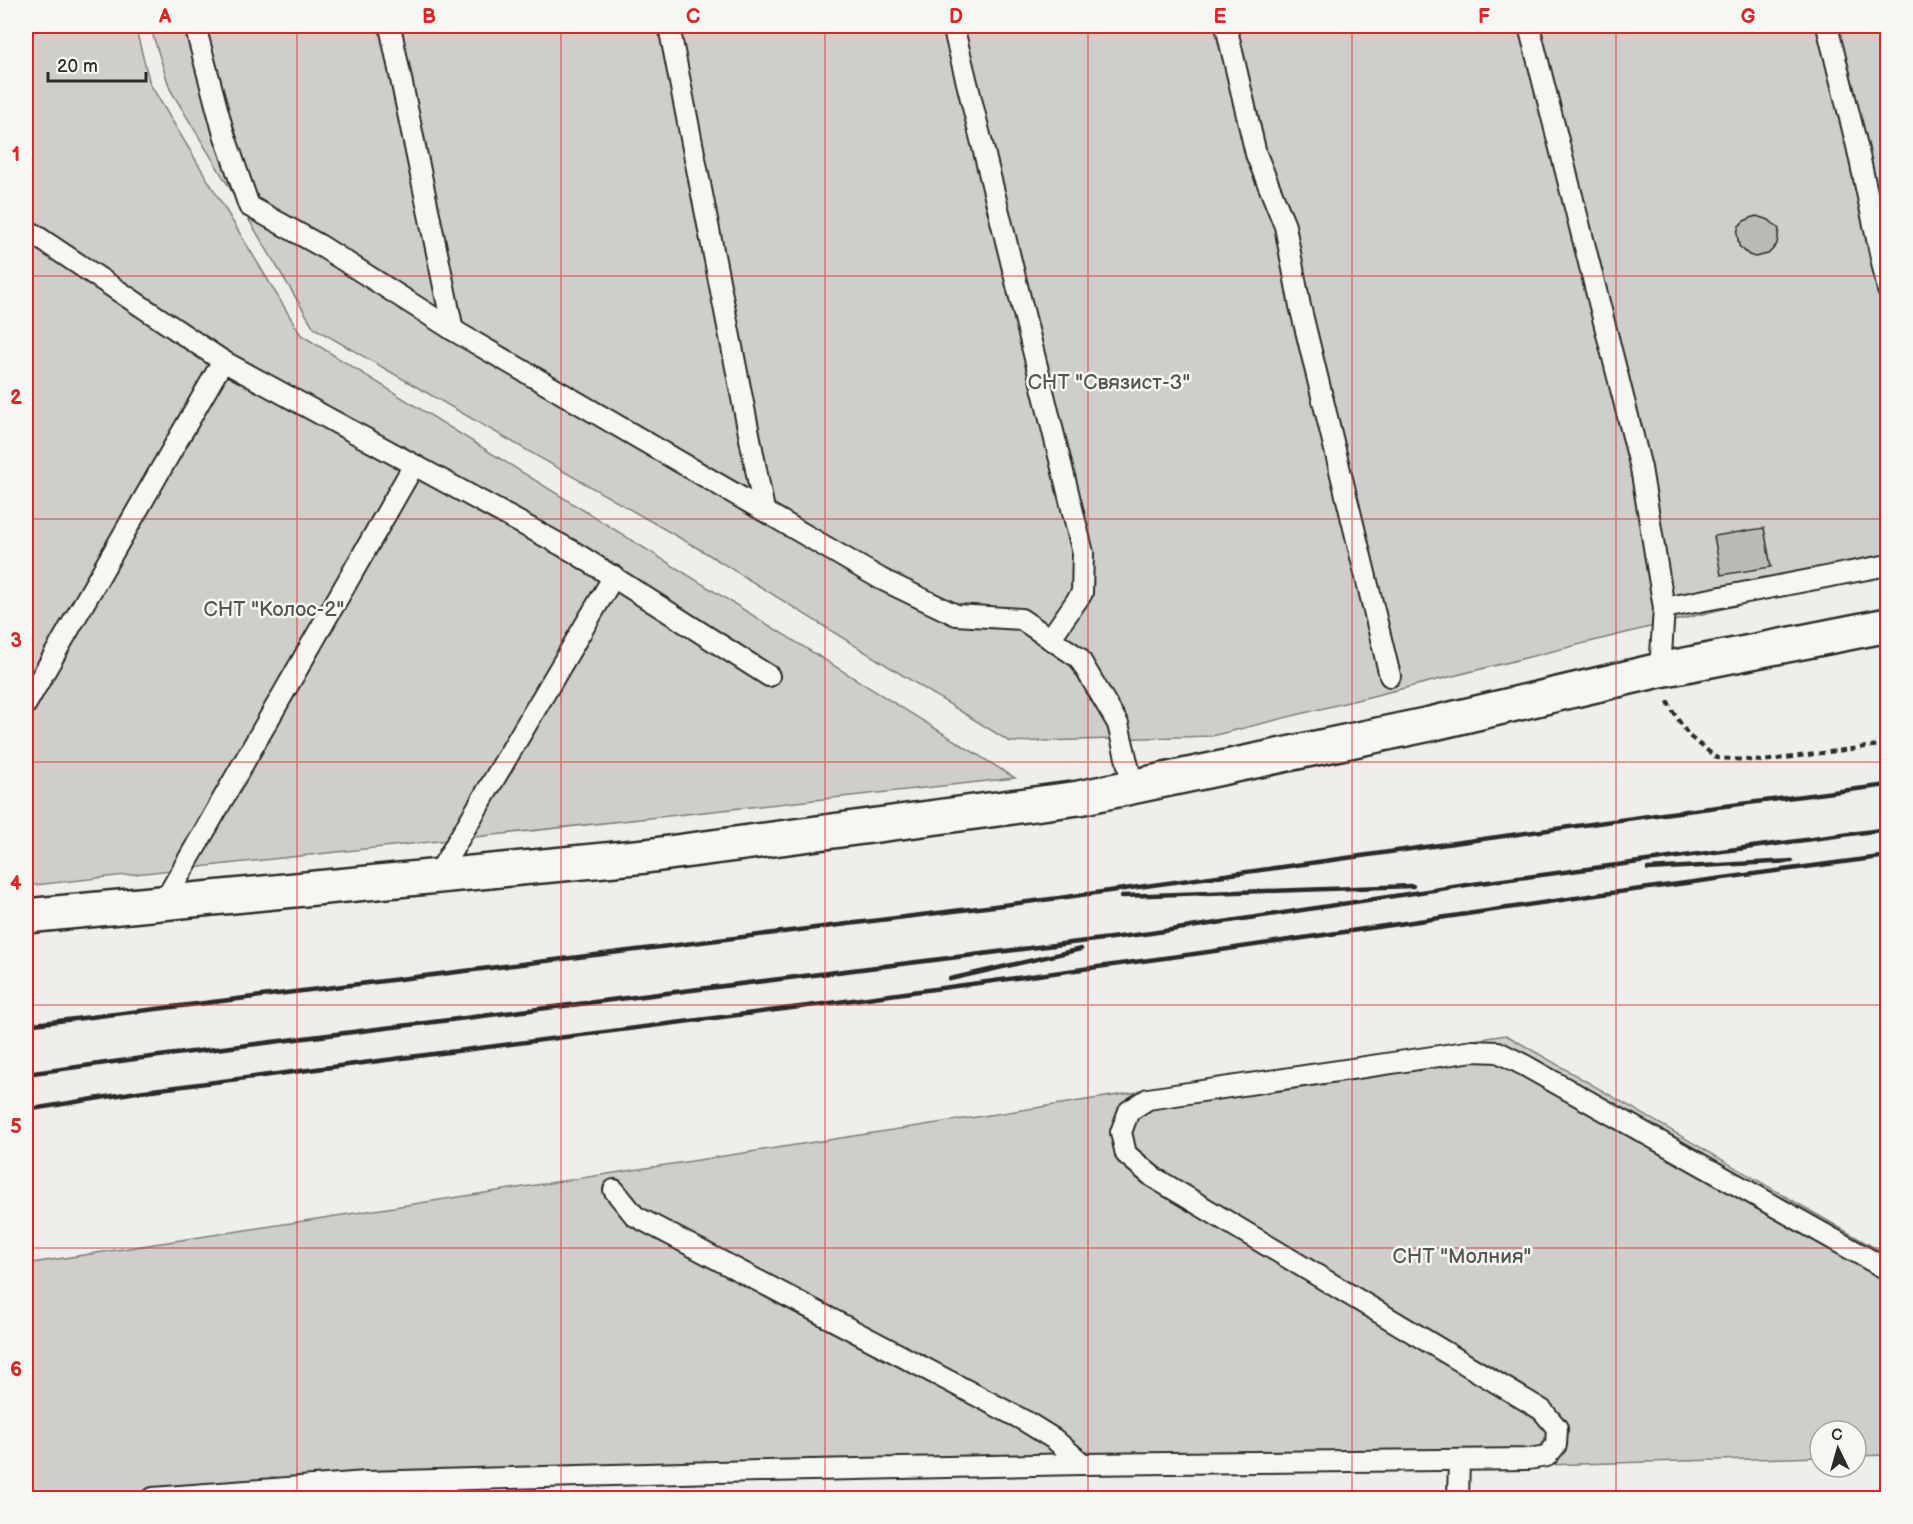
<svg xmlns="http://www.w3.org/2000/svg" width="1913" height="1524" font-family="'Balsamiq Sans',sans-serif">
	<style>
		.green { fill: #cececa; stroke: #7c7c7a; stroke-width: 1.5 }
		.building { fill: #babab7; stroke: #2b2b2b; stroke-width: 1.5 }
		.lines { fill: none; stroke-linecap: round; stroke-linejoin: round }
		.lane-casing { stroke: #2b2b2b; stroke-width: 24 }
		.street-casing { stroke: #2b2b2b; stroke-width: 38 }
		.path { stroke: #2b2b2b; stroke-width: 4; stroke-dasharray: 6 4.5; stroke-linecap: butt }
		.lane { stroke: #f6f6f2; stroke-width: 20 }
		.street { stroke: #f6f6f2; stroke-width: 33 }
		.rail { stroke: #2b2b2b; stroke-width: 4.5 }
		.grid { fill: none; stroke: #d62828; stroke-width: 1.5; stroke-opacity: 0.55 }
		.labels { text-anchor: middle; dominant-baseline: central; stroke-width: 5; stroke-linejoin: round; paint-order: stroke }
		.park-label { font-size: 21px; fill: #545453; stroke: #f6f6f2 }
		.neatline { fill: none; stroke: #d62828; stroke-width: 2 }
		.grid-label { font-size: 20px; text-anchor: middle; font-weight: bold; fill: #d62828 }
	</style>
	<rect width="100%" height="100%" fill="#eeeeea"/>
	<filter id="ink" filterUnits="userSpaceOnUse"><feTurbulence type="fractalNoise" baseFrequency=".0167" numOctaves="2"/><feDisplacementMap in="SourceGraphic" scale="12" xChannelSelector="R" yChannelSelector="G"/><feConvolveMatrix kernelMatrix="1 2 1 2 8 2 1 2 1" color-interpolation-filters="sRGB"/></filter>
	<g filter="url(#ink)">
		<g class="green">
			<polygon points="26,26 135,26 150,84 301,335 1015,778 26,886"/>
			<polygon points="150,26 1887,26 1887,568 1212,736 1010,742 706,553 314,328 170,89"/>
			<polygon points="1506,1035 1887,1255 1887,1455 1856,1456 1856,1431 1820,1431 1820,1457 1506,1466 992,1476 388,1491 298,1498 26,1498 26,1264"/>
		</g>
		<g class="building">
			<polygon points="1756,216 1769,220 1779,229 1777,244 1773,249 1768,254 1755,257 1749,255 1739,246 1737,233 1739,226 1744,221"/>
			<polygon points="1764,528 1771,567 1721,575 1714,536"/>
		</g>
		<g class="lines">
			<g class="lane-casing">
				<g id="lane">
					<polyline points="195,26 223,131 249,206 321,246 453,330 881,579 956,615 1021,619 1079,658 1118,724 1133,787"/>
					<polyline points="390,26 453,330"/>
					<polyline points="669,26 764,510"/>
					<polyline points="953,26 1083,553 1082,593 1050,639"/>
					<polyline points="1226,26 1256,154 1285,226 1300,306 1390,676"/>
					<polyline points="1529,26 1641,468 1664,608 1660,670"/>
					<polyline points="1827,26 1857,146 1888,290"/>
					<polyline points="26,229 223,361 574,552 769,676"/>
					<polyline points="1664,608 1888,565"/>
					<polyline points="26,704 223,361"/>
					<polyline points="437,876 614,576"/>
					<polyline points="164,902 414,465"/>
					<polyline points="614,1190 635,1216 1025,1421 1054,1439 1083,1464"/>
					<polyline points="153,1498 366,1482 716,1472 1083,1464 1528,1459 1547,1456 1556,1445 1557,1428 1542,1410 1153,1177 1126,1154 1121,1132 1129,1111 1148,1099 1473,1051 1498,1052 1524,1065 1888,1270"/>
					<polyline points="1458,1498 1459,1460"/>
				</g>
			</g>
			<g class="street-casing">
				<polyline id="street" points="26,916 646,856 1079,798 1430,724 1660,670 1888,625"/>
			</g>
			<polyline class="path" points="1668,701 1670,707 1689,736 1717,758 1763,761 1888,744"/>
			<use href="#lane" class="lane"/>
			<use href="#street" class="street"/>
			<g class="rail">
				<polyline points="1648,869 1792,861"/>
				<polyline points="1122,896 1413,886"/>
				<polyline points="950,979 1081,949"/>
				<polyline points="26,1025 1059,898 1663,814 1888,785"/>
				<polyline points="26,1074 135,1059 1151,933 1473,884 1888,829"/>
				<polyline points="26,1110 137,1092 823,1004 1201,953 1596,895 1888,856"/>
			</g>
		</g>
	</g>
	<path class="grid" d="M 297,26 L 297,1498M 561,26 L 561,1498M 825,26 L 825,1498M 1088,26 L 1088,1498M 1352,26 L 1352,1498M 1616,26 L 1616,1498M 26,276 L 1888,276M 26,519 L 1888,519M 26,762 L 1888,762M 26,1005 L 1888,1005M 26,1248 L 1888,1248"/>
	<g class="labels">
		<g class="park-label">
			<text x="1109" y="382">СНТ "Связист-3"</text>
			<text x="274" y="609">СНТ "Колос-2"</text>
			<text x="1462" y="1256">СНТ "Молния"</text>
		</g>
	</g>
	<rect width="1913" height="1524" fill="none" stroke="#f6f6f2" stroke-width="66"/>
	<g transform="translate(1838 1449) rotate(355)"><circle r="28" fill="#f6f6f2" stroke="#a5a5a2" stroke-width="1.5"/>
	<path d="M0-4.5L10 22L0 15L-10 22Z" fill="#2b2b2b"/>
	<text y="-9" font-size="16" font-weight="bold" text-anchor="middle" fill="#2b2b2b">С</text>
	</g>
	<path d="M48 72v9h98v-9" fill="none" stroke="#2b2b2b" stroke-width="3"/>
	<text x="57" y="72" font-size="18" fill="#2b2b2b" stroke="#f6f6f2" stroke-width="4.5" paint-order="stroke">20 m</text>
	<rect x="33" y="33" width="1847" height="1458" class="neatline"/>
	<g class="grid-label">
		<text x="165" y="23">A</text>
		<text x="429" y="23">B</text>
		<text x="693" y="23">C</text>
		<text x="956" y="23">D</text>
		<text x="1220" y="23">E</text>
		<text x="1484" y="23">F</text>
		<text x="1748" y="23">G</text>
		<text x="16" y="161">1</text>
		<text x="16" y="404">2</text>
		<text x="16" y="647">3</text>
		<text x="16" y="890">4</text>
		<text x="16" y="1133">5</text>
		<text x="16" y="1376">6</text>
	</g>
</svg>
